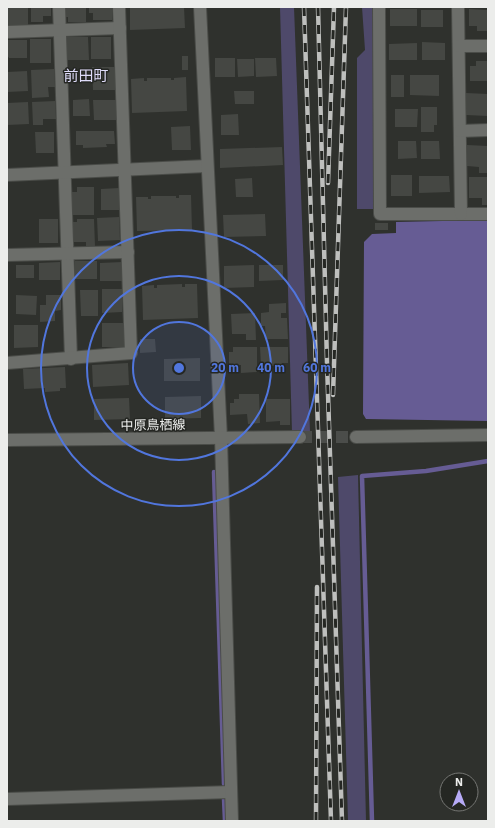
<svg xmlns="http://www.w3.org/2000/svg" width="495" height="828" font-family="'IBM Plex Sans','Noto Sans JP',sans-serif">
	<style>
		.green { fill: #4e496a }
		.water { fill: #665c94 }
		.lines { fill: none; stroke-linecap: round; stroke-linejoin: round }
		.stream { stroke: #665c94; stroke-width: 4.5 }
		.building { fill: #454743 }
		.secondary-tunnel { stroke: #4b4d4a; stroke-width: 12; stroke-dasharray: 12 6; stroke-linecap: butt }
		.street-casing { stroke: #4a4c48; stroke-width: 14 }
		.secondary-casing { stroke: #4a4c48; stroke-width: 14 }
		.street { stroke: #6c6e6a; stroke-width: 12 }
		.secondary { stroke: #6c6e6a; stroke-width: 12 }
		.rail-casing { stroke: #bebfbd; stroke-width: 4.5 }
		.rail { stroke: #252723; stroke-width: 3; stroke-dasharray: 9; stroke-linecap: butt }
		.ring { fill: none; stroke: #5176dd; stroke-width: 2 }
		.labels { text-anchor: middle; dominant-baseline: central; stroke-width: 3; stroke-linejoin: round; paint-order: stroke }
		.street-label { font-size: 13px; fill: #ecedeb; stroke: #252723 }
		.quarter-label { font-size: 15px; fill: #dfdcf9; stroke: #252723 }
		.centre { fill: #5176dd; stroke: #252723; stroke-width: 2 }
		.ring-label { font-size: 12px; text-anchor: middle; font-weight: bold; fill: #5176dd; stroke: #252723; stroke-width: 3; stroke-linejoin: round; paint-order: stroke }
	</style>
	<rect width="100%" height="100%" fill="#2f312d"/>
	<g class="green">
		<polygon points="280,7 294,7 310,432 292,432"/>
		<polygon points="362,7 373,7 375,209 357,209 357,58 365,50"/>
		<polygon points="358,475 366,821 348,821 338,477"/>
	</g>
	<polygon class="water" points="488,220 488,421 366,419 363,414 364,242 372,234 396,233 396,222"/>
	<g class="lines">
		<g class="stream">
			<polyline points="214,472 224,784"/>
			<polyline points="224,799 225,821"/>
			<polyline points="372,821 362,476 426,471 488,461"/>
		</g>
	</g>
	<g class="building">
		<polygon points="7,7 28,7 28,25 22,25 21,28 10,28 10,25 7,25"/>
		<polygon points="31,7 51,7 51,16 43,16 43,22 31,22"/>
		<polygon points="65,7 86,7 86,22 68,22 68,17 65,17"/>
		<polygon points="89,7 112,7 112,20 93,20 93,13 89,13"/>
		<polygon points="130,7 184,7 185,28 130,30"/>
		<rect x="390" y="9" width="27" height="17"/>
		<polygon points="469,9 488,10 488,31 477,31 477,26 469,26"/>
		<rect x="421" y="10" width="22" height="17"/>
		<polygon points="66,37 88,37 89,60 67,60"/>
		<rect x="91" y="37" width="20" height="22"/>
		<rect x="30" y="39" width="21" height="24"/>
		<polygon points="8,40 27,40 27,58 9,58 7,55"/>
		<polygon points="422,42 445,43 445,60 422,60"/>
		<polygon points="417,43 417,60 389,60 389,44"/>
		<rect x="182" y="56" width="6" height="14"/>
		<rect x="215" y="58" width="20" height="19"/>
		<polygon points="255,58 276,58 277,76 256,77"/>
		<polygon points="237,59 254,59 254,76 238,77"/>
		<polygon points="476,61 488,61 488,81 470,81 470,66 476,66"/>
		<polygon points="92,67 115,67 115,90 93,90"/>
		<polygon points="54,69 55,87 48,87 49,97 32,98 31,70"/>
		<polygon points="27,71 28,91 7,92 7,72"/>
		<rect x="391" y="75" width="13" height="22"/>
		<polygon points="410,75 439,75 439,96 410,95"/>
		<polygon points="186,77 187,111 132,113 131,79 144,78 144,81 147,81 147,78 171,78 171,80 174,80 174,78"/>
		<polygon points="234,91 254,91 254,104 235,104"/>
		<polygon points="466,93 488,94 488,116 466,115"/>
		<polygon points="89,99 90,116 73,116 73,100"/>
		<polygon points="93,100 116,100 116,120 94,120"/>
		<polygon points="55,101 56,119 43,119 43,125 33,125 32,102"/>
		<polygon points="28,102 29,124 7,125 7,103"/>
		<polygon points="421,107 437,107 437,125 434,125 434,132 421,132"/>
		<polygon points="395,109 418,109 417,127 395,127"/>
		<polygon points="238,114 239,135 221,135 221,115"/>
		<polygon points="190,126 191,150 172,150 171,127"/>
		<polygon points="76,131 114,131 115,144 106,144 107,147 83,148 83,145 76,145"/>
		<polygon points="35,132 54,132 54,153 36,153"/>
		<polygon points="398,141 416,141 417,158 398,159"/>
		<polygon points="421,141 439,141 440,159 421,159"/>
		<polygon points="467,145 488,146 488,173 479,173 479,167 467,166"/>
		<polygon points="282,147 283,165 220,168 220,149"/>
		<rect x="391" y="175" width="21" height="21"/>
		<polygon points="419,176 449,176 450,192 419,193"/>
		<polygon points="469,177 488,177 488,205 482,205 482,198 469,198"/>
		<polygon points="252,178 253,197 236,197 235,179"/>
		<polygon points="77,187 94,187 94,215 72,215 72,192 77,192"/>
		<polygon points="119,188 119,210 101,210 101,189"/>
		<polygon points="179,195 191,195 192,230 137,231 136,197 148,197 148,199 151,199 151,196 176,196 176,198 179,198"/>
		<polygon points="265,214 266,236 224,237 223,215"/>
		<polygon points="119,217 120,240 98,241 97,218"/>
		<rect x="39" y="219" width="19" height="24"/>
		<polygon points="77,219 94,219 95,246 86,246 86,242 73,242 73,222 77,222"/>
		<rect x="375" y="223" width="13" height="7"/>
		<rect x="75" y="261" width="22" height="18"/>
		<polygon points="60,262 60,280 39,280 39,263"/>
		<polygon points="122,262 122,281 100,281 100,263"/>
		<rect x="16" y="265" width="18" height="13"/>
		<polygon points="254,265 254,287 224,288 224,266"/>
		<polygon points="259,265 283,265 283,280 259,281"/>
		<polygon points="182,284 182,287 185,287 185,284 197,284 198,318 143,320 142,286 154,285 154,288 157,288 157,285"/>
		<polygon points="102,289 122,289 122,312 102,313"/>
		<polygon points="80,290 98,290 98,316 81,316"/>
		<polygon points="16,295 37,296 36,315 16,314"/>
		<polygon points="46,295 61,295 61,310 55,311 55,321 40,322 40,305 46,305"/>
		<polygon points="286,303 286,313 281,313 281,318 287,318 288,339 266,339 265,326 261,326 261,313 269,312 269,304"/>
		<polygon points="255,313 256,340 246,340 246,334 232,334 231,314"/>
		<rect x="102" y="323" width="22" height="24"/>
		<polygon points="14,325 38,325 38,347 14,348"/>
		<polygon points="140,339 155,339 156,352 140,353"/>
		<polygon points="233,347 257,347 257,372 241,373 241,365 229,365 229,352 233,352"/>
		<polygon points="260,347 288,347 288,363 282,363 282,366 261,366"/>
		<polygon points="200,358 200,381 164,381 164,359"/>
		<polygon points="128,363 129,385 93,387 92,365"/>
		<polygon points="65,367 66,388 60,388 60,391 45,392 45,388 24,389 23,369"/>
		<polygon points="239,394 259,394 260,423 248,424 247,414 230,415 230,403 234,403 234,399 239,399"/>
		<polygon points="201,396 201,418 165,419 165,397"/>
		<polygon points="129,398 130,419 94,420 94,399"/>
		<polygon points="266,399 290,399 290,425 280,425 280,421 266,422"/>
	</g>
	<g class="lines">
		<polyline class="secondary-tunnel" points="300,437 356,437"/>
		<g class="street-casing">
			<g id="street">
				<polyline points="59,7 71,359"/>
				<polyline points="379,7 380,214 488,214"/>
				<polyline points="458,7 461,214"/>
				<polyline points="7,32 120,28"/>
				<polyline points="459,46 488,46"/>
				<polyline points="460,131 488,130"/>
				<polyline points="7,175 207,166"/>
				<polyline points="7,255 128,252"/>
				<polyline points="7,363 131,353 119,7"/>
				<polyline points="7,799 231,792"/>
			</g>
		</g>
		<g class="secondary-casing">
			<g id="secondary">
				<polyline points="200,7 221,438 232,821"/>
				<polyline points="356,437 488,435"/>
				<polyline points="7,440 300,437"/>
			</g>
		</g>
		<use href="#street" class="street"/>
		<use href="#secondary" class="secondary"/>
		<g class="rail-casing">
			<g id="rail">
				<polyline points="304,7 331,821"/>
				<polyline points="318,7 327,363 342,821"/>
				<polyline points="328,183 334,7"/>
				<polyline points="333,395 346,7"/>
				<polyline points="316,821 317,587"/>
			</g>
		</g>
		<use href="#rail" class="rail"/>
	</g>
	<circle cx="179" cy="368" r="46" fill="#5176dd" fill-opacity=".12"/>
	<g class="ring">
		<circle cx="179" cy="368" r="46"/>
		<circle cx="179" cy="368" r="92"/>
		<circle cx="179" cy="368" r="138"/>
	</g>
	<g class="labels">
		<g class="street-label">
			<text transform="translate(153 425) rotate(-1)">中原鳥栖線</text>
		</g>
		<g class="quarter-label">
			<text x="86" y="75">前田町</text>
		</g>
	</g>
	<circle cx="179" cy="368" r="6" class="centre"/>
	<g class="ring-label">
		<text x="225" y="372">20 m</text>
		<text x="271" y="372">40 m</text>
		<text x="317" y="372">60 m</text>
	</g>
	<rect width="495" height="828" fill="none" stroke="#ecedeb" stroke-width="16"/>
	<g transform="translate(459 792)"><circle r="19" fill="#252723" stroke="#757673"/>
	<path d="M0-3L7 15L0 10L-7 15Z" fill="#b7abf7"/>
	<text y="-6" font-size="11" font-weight="bold" text-anchor="middle" fill="#ecedeb">N</text>
	</g>
</svg>
